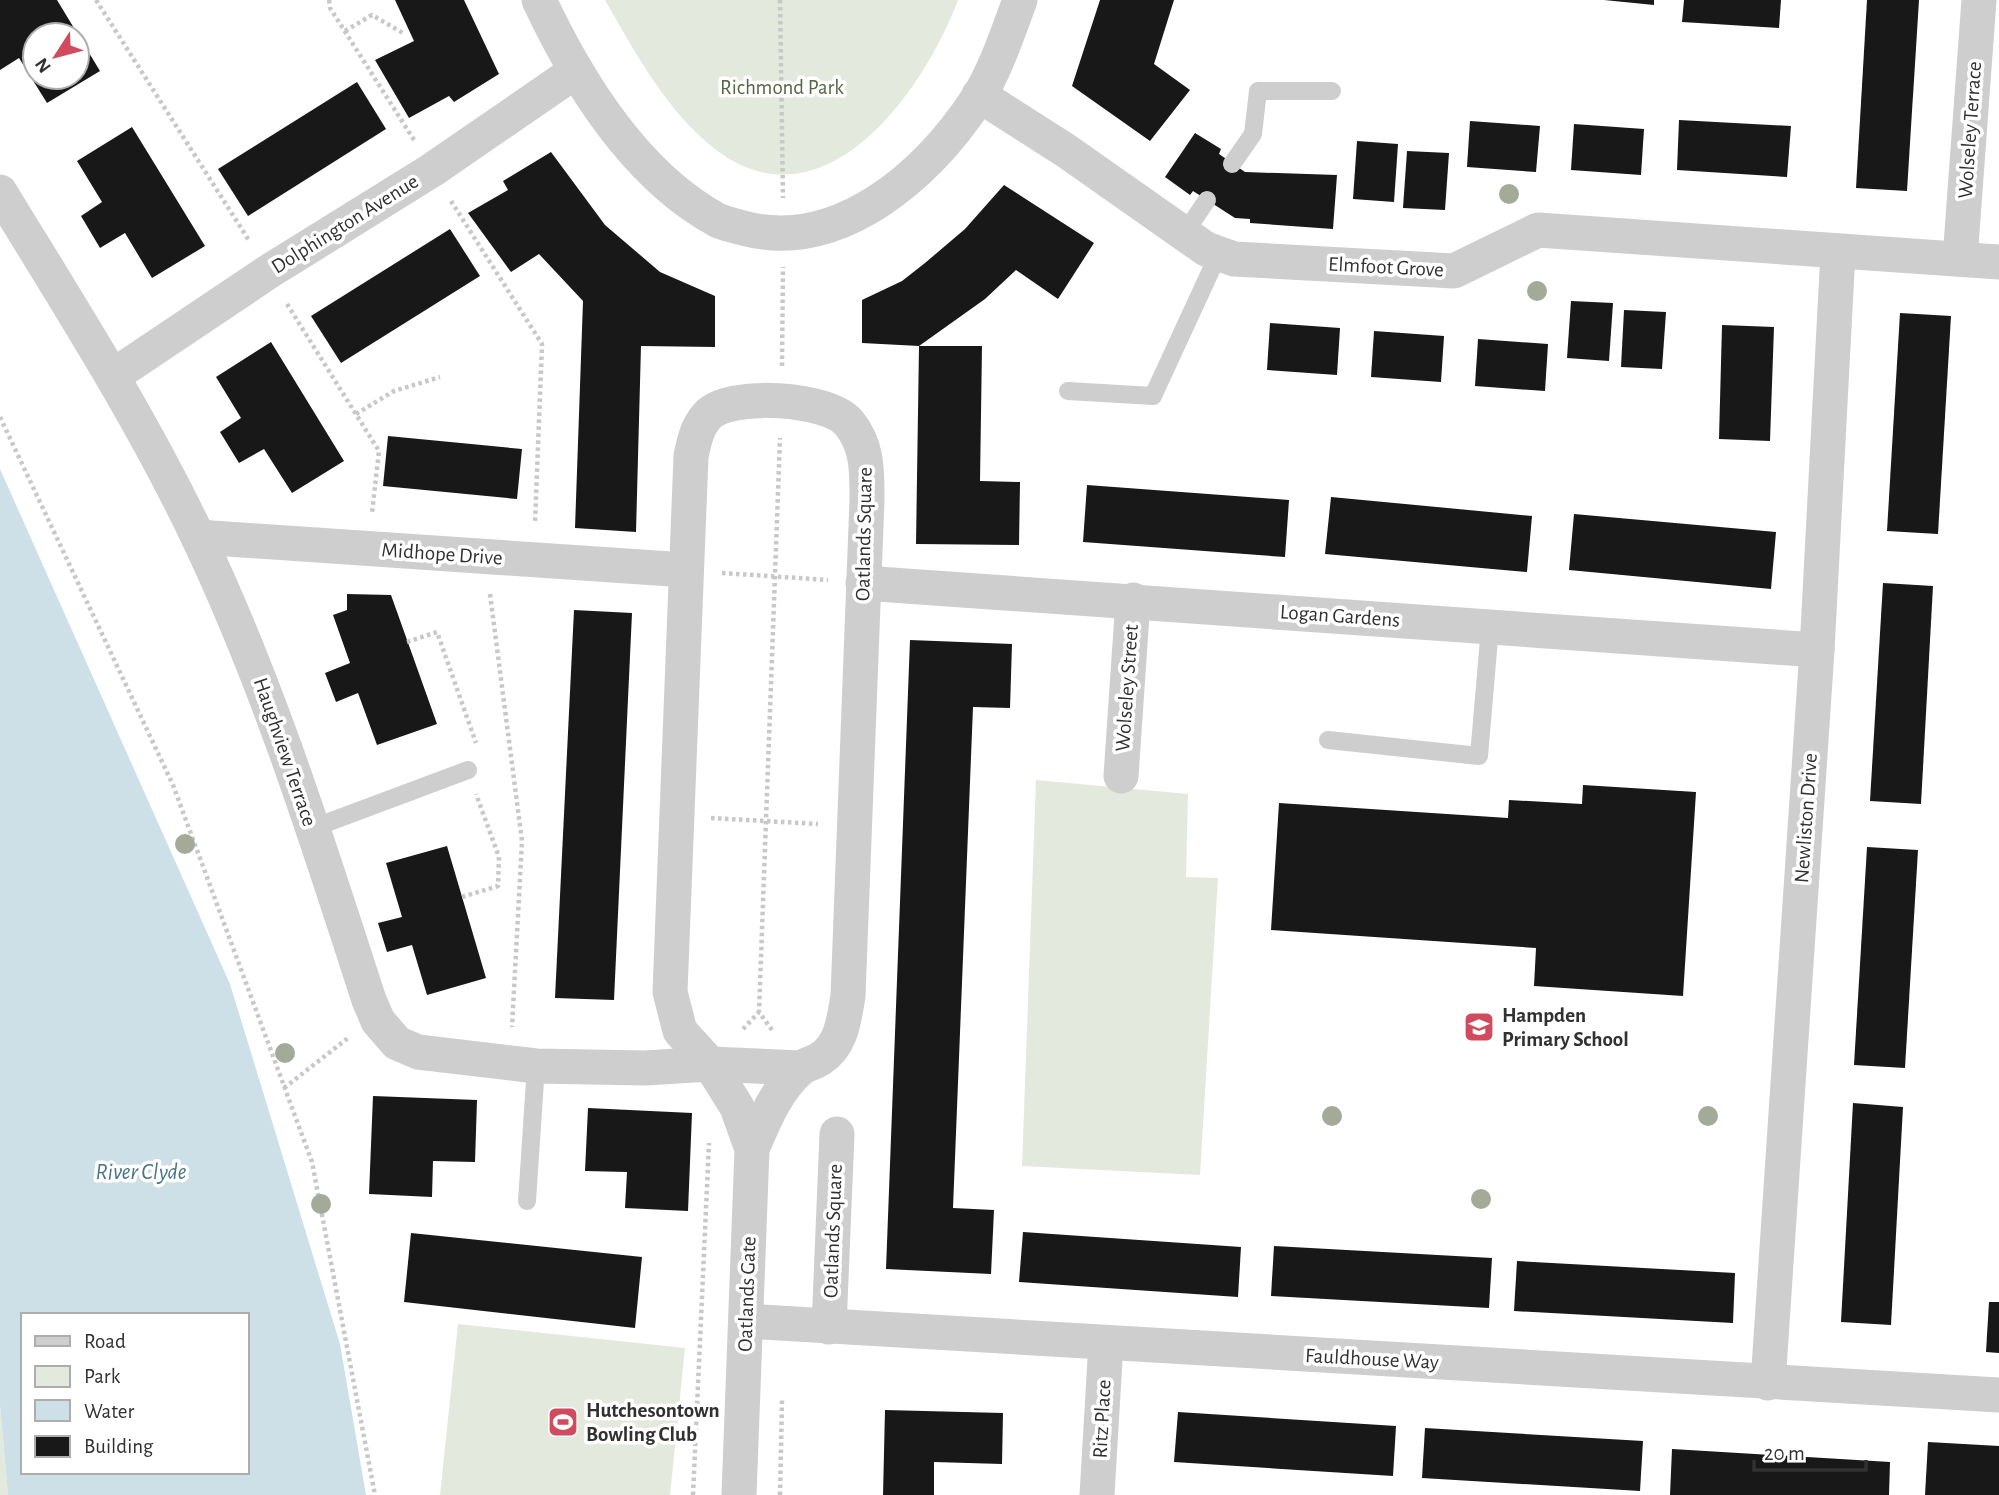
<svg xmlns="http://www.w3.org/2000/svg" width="1999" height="1495" font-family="'Alegreya Sans',sans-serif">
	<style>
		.green { fill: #e4e9de }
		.water { fill: #cddfe7; fill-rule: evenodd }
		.building { fill: #181818; fill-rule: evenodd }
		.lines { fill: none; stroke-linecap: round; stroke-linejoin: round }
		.path { stroke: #c8c8c8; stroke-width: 4.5; stroke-dasharray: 3.5 3.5; stroke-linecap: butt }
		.service { stroke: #cecece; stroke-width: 18 }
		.minor { stroke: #cecece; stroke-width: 35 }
		.tree { fill: #a3ab98 }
		.labels { text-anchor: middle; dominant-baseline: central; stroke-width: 7; stroke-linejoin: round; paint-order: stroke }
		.park-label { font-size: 21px; fill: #576743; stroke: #fff }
		.street-label { font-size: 21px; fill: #313131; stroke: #fff }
		.poi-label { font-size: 21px; font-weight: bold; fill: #313131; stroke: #fff; text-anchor: start }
		.water-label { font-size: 23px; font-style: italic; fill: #487489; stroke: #fff }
	</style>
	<rect width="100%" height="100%" fill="#fff"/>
	<g class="green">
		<path d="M 605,0 L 958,0 C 924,91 824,233 715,149 C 668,113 634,51 605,0 Z"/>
		<polygon points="1036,780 1188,794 1186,877 1218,878 1200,1175 1022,1166"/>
		<polygon points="458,1324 685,1348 670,1495 440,1495"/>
		<polygon points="0,1405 8,1495 0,1495"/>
	</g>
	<path class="water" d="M 0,469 L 230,984 L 340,1344 L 366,1495 L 8,1495 L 0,1405 ZM 23,1315 L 247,1315 L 247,1472 L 23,1472 Z"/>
	<g class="building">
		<path d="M 0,0 L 57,0 L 100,71 L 47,103 L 19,58 L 0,70 ZM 35,35 L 77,35 L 77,77 L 35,77 Z"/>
		<polygon points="395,0 464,0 499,74 454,102 449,96 409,118 375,60 414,41"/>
		<polygon points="1100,0 1174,0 1154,64 1190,90 1150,141 1072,86"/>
		<polygon points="1604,0 1654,0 1654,5"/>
		<polygon points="1684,0 1781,0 1779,28 1682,22"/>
		<polygon points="1867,0 1919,0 1907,191 1856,188"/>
		<polygon points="357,82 386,129 248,216 218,169"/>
		<polygon points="1679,120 1791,126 1787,177 1677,170"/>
		<polygon points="1470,121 1540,126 1536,172 1467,167"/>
		<polygon points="1574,124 1644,129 1641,175 1571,170"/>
		<polygon points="132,127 205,246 152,278 125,233 100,248 81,216 102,202 77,161"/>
		<polygon points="1195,133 1221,149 1219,154 1245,172 1337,175 1333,229 1250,223 1250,219 1235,218 1193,191 1190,195 1165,177"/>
		<polygon points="1357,141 1398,144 1394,202 1353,199"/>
		<polygon points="1407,151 1449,153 1445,210 1403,208"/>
		<polygon points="551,152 605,225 660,272 715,296 715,347 641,346 636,532 575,528 583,301 539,254 511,272 468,213 508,190 503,181"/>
		<polygon points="1004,185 1094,243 1058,299 1016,270 985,299 919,346 862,343 862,300 902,281 925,263 965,229"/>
		<polygon points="450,229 480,276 341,363 311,316"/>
		<polygon points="1571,301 1613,303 1609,361 1567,358"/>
		<polygon points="1624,310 1666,312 1662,369 1621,367"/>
		<polygon points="1900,313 1951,316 1938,534 1887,531"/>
		<polygon points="1270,323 1340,328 1337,375 1267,370"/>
		<polygon points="1722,325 1774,327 1770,441 1719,439"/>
		<polygon points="1374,331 1444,336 1441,382 1371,377"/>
		<polygon points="1478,339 1548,344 1545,391 1475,386"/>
		<polygon points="271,342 344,461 292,493 264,449 239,463 220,432 241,418 216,377"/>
		<polygon points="919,346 982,346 980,481 1020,482 1019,545 916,544"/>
		<polygon points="388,436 522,449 517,499 383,486"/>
		<polygon points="1087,485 1289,500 1285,557 1083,542"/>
		<polygon points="1331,497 1532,516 1527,572 1325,554"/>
		<polygon points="1574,514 1776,532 1771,589 1569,570"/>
		<polygon points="1883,583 1933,586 1921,804 1870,801"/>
		<polygon points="347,594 391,595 437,724 377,745 358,693 336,702 325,673 350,663 333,615 347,610"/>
		<polygon points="574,610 632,613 614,1000 555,998"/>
		<polygon points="910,640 1012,644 1010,708 973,707 953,1208 994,1210 991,1274 886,1269"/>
		<polygon points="1583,785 1696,792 1683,996 1534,986 1536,948 1271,930 1279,803 1508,818 1509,800 1582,804"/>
		<polygon points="447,846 486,978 427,995 412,945 387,952 378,923 402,917 386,863"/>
		<polygon points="1867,847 1918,850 1905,1068 1854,1065"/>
		<polygon points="373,1096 477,1100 475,1162 433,1161 432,1197 369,1194"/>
		<polygon points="1853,1103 1903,1107 1891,1325 1841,1322"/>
		<polygon points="588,1108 692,1113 688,1211 625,1208 627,1172 585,1171"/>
		<polygon points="1023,1232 1241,1247 1238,1297 1019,1282"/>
		<polygon points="411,1233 642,1257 635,1328 404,1302"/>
		<polygon points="1274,1246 1492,1258 1489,1308 1271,1296"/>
		<polygon points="1517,1261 1735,1273 1733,1323 1514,1311"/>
		<polygon points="1989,1302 1999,1302 1999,1353 1986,1352"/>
		<polygon points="885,1410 1003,1413 1002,1464 934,1462 934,1495 883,1495"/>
		<polygon points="1178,1412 1396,1426 1393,1476 1174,1462"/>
		<polygon points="1425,1428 1643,1441 1640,1491 1422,1478"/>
		<polygon points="1928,1442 1999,1446 1999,1495 1925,1495"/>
		<polygon points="1672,1449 1890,1462 1889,1495 1670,1495"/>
	</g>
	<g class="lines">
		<g class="path">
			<polyline points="96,0 250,242"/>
			<polyline points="329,0 330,8 414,140"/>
			<polyline points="780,0 783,198"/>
			<polyline points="345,31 372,15 403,33"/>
			<polyline points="451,201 542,344 535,523"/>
			<polyline points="287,304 379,451 372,513"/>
			<polyline points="782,366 783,267"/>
			<polyline points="356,414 394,391 440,377"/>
			<polyline points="0,417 173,785 312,1162 375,1495"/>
			<polyline points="722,573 828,580"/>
			<polyline points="490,594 522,841 512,1027"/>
			<polyline points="407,642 437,632 476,743"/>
			<polyline points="711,818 818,824"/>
			<polyline points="462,897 498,886 499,857 476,794"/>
			<polyline points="743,1029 759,1012"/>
			<polyline points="772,1030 759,1012 780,438"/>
			<polyline points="284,1088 348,1038"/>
			<polyline points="693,1495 709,1143"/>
			<polyline points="780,1495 782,1400"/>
		</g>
		<g class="service">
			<polyline points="1232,164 1253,134 1258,91 1332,91"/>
			<polyline points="1184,234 1207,200"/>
			<polyline points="1068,391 1153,396 1218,255"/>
			<polyline points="1328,740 1479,756 1490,627"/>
			<polyline points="313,828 468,770"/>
			<polyline points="527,1201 536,1066"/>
		</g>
		<g class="minor">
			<path d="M 539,0 C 578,83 635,175 717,220 C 725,224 734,225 743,228 C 840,254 928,174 978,98 C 996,69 1008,32 1020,0"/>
			<polyline points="979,95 1065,150 1206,249 1234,259 1454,271 1538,230 1999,262"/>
			<path d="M 0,192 C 69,305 141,417 198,537 C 269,686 318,843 369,1000 L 378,1021 L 397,1043 L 418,1052 L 536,1066 L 645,1068 L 710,1064 L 801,1068"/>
			<polyline points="1960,259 1979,0"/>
			<polyline points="113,376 268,272 432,170 576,71"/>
			<polyline points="198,537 686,570"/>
			<polyline points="863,583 1817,650"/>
			<polyline points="1121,776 1133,600"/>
			<polyline points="746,1321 1999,1395"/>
			<polyline points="829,1327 837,1134"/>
			<polyline points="1768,1383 1817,650 1838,252"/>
			<path d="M 739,1495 L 752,1149 L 737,1107 L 710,1064 L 680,1031 L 670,992 L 691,456 C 694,442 697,427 707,416 C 729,391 829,398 849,423 C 868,446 867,472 867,500 L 848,996 C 844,1019 842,1045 820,1059 C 814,1063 806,1064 800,1069 C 776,1090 764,1121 752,1149"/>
			<polyline points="1097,1495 1106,1343"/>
		</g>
	</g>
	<g class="tree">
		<circle cx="1509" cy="194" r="10"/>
		<circle cx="1537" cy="291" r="10"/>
		<circle cx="185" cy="844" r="10"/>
		<circle cx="285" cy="1053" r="10"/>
		<circle cx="1332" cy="1116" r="10"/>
		<circle cx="1708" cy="1116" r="10"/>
		<circle cx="1481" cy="1199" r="10"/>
		<circle cx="321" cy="1204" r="10"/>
	</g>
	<defs>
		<g id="school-square" transform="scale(1.575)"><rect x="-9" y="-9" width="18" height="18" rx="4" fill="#d04b5d" stroke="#fff"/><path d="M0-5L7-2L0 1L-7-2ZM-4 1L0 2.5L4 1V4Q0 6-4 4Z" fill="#fff"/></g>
		<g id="stadium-square" transform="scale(1.575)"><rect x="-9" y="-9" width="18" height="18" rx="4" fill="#d04b5d" stroke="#fff"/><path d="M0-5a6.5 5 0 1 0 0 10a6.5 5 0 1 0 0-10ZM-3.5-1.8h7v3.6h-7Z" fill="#fff"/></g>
	</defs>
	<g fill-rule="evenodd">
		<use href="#school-square" x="1479" y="1027"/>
		<use href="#stadium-square" x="563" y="1422"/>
	</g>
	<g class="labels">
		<g class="park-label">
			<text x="782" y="87">Richmond Park</text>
		</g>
		<g class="street-label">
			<text transform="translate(1970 130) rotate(-86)">Wolseley Terrace</text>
			<text transform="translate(345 224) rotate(-32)">Dolphington Avenue</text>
			<text transform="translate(1386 267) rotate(3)">Elmfoot Grove</text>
			<text transform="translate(864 534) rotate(-89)">Oatlands Square</text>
			<text transform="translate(442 554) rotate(4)">Midhope Drive</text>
			<text transform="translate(1340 616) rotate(4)">Logan Gardens</text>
			<text transform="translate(1127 688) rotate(-86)">Wolseley Street</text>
			<text transform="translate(285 752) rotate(71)">Haughview Terrace</text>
			<text transform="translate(1806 818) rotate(-86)">Newliston Drive</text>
			<text transform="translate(833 1231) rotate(-88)">Oatlands Square</text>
			<text transform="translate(747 1294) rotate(-88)">Oatlands Gate</text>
			<text transform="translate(1372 1359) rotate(3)">Fauldhouse Way</text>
			<text transform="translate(1102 1419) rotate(-87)">Ritz Place</text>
		</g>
		<g class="poi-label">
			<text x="1502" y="1015">Hampden<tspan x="1502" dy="24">Primary School</tspan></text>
			<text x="586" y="1410">Hutchesontown<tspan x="586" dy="24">Bowling Club</tspan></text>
		</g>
		<g class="water-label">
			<text x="141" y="1172">River Clyde</text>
		</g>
	</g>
	<rect x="21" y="1313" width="228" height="161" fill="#ffffff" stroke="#adadad" stroke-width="2"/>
	<rect x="35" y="1336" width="35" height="10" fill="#cecece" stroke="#adadad" stroke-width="2"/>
	<text x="84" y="1348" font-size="21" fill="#313131">Road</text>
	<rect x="35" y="1366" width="35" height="21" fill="#e4e9de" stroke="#adadad" stroke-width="2"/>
	<text x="84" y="1383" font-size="21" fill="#313131">Park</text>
	<rect x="35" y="1400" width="35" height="21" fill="#cddfe7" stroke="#adadad" stroke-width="2"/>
	<text x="84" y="1418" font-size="21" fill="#313131">Water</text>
	<rect x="35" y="1436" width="35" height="21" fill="#181818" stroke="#adadad" stroke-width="2"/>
	<text x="84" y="1453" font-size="21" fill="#313131">Building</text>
	<g transform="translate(56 56) rotate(234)"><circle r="33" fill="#ffffff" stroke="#adadad" stroke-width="2"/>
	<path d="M0-5L12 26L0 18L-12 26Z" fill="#d04b5d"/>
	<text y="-10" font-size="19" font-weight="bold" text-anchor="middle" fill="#313131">N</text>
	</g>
	<path d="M1754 1460v10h112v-10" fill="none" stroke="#313131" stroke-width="3.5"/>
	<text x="1764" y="1460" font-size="21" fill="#313131" stroke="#ffffff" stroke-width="5" paint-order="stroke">20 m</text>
</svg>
